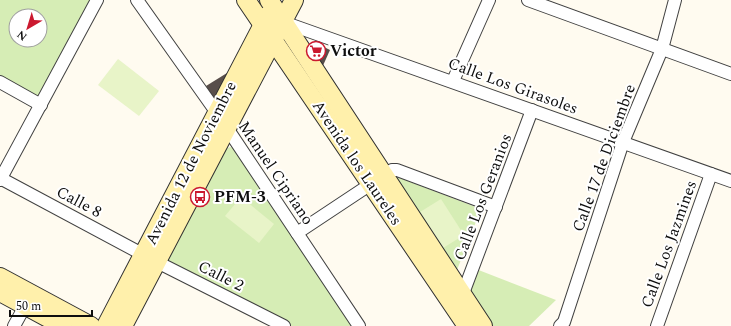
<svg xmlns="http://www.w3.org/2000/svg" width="731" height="326" font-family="Spectral,serif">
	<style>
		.green { fill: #d6edb5; fill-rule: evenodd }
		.pitch { fill: #e8f4c8 }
		.building { fill: #584e4a }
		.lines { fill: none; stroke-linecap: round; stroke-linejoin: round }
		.minor-casing { stroke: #414141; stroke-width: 14 }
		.secondary-casing { stroke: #303030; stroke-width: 20 }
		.minor { stroke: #fff; stroke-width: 12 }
		.secondary { stroke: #fff0ab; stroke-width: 18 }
		.labels { text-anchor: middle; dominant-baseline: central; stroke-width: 4; stroke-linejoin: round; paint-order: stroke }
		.poi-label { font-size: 16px; font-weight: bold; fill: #0e0e0e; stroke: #fff; text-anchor: start }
		.street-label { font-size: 16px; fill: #0e0e0e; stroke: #fff }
	</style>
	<rect width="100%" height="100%" fill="#fffbf0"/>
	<g class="green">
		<path d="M 0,0 L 91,0 L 40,98 L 0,75 ZM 16,16 L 40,16 L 40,40 L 16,40 Z"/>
		<polygon points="230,147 234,148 354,326 291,326 166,260 223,150"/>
		<polygon points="392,175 481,209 455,275"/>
		<polygon points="476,269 556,300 529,326 489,326 466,295"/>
	</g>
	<g class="pitch">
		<polygon points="118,59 159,91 139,116 98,85"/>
		<polygon points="241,197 274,224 259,243 225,216"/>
		<polygon points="441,199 464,235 443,248 420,212"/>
	</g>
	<g class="building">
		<polygon points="316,43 330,50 321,70 310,56"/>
		<polygon points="227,73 233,76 220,99 214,99 206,86"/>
	</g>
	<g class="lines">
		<g class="minor-casing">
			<g id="minor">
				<polyline points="137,0 217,113 359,326"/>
				<polyline points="528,0 731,74"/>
				<polyline points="283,22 731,181"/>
				<polyline points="453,81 489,0"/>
				<polyline points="0,82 41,105"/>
				<polyline points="0,178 157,262 284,326"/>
				<polyline points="0,180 97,0"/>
				<polyline points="297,233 392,170 397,170 496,207"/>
				<polyline points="462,296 532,110"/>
				<polyline points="14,326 25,306"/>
				<polyline points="560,326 564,322 623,142 662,49 675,0"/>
				<polyline points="657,326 711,174"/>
			</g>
		</g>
		<g class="secondary-casing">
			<g id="secondary">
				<polyline points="246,0 467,326"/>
				<polyline points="269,0 483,326"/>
				<polyline points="0,277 91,326"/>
				<polyline points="0,292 63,326"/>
				<polyline points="106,326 268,15"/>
				<polyline points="123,326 294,0"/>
			</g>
		</g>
		<use href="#minor" class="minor"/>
		<use href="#secondary" class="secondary"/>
	</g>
	<defs>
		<g id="supermarket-ring" transform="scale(1)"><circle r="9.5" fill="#fff" stroke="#cb192f" stroke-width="1.5"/><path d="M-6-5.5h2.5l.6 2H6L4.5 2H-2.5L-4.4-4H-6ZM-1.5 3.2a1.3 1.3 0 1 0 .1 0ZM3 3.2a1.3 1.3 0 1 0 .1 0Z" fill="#cb192f"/></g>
		<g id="bus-ring" transform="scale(1)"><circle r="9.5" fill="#fff" stroke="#cb192f" stroke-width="1.5"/><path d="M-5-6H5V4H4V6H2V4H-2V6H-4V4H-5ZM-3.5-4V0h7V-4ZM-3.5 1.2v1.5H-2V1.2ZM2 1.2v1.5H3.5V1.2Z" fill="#cb192f"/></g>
	</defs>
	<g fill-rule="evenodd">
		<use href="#supermarket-ring" x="316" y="51"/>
		<use href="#bus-ring" x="200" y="197"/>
	</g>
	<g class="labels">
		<g class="poi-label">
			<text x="330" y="51">Victor</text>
			<text x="214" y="197">PFM-3</text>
		</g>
		<g class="street-label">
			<text transform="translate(513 86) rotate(20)">Calle Los Girasoles</text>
			<text transform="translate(604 158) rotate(-70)">Calle 17 de Diciembre</text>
			<text transform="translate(191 163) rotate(-63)">Avenida 12 de Noviembre</text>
			<text transform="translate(357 163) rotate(56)">Avenida los Laureles</text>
			<text transform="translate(276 173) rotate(56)">Manuel Cipriano</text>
			<text transform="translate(483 197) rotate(-69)">Calle Los Geranios</text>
			<text transform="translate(79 202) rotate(28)">Calle 8</text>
			<text transform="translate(669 244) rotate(-70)">Calle Los Jazmines</text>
			<text transform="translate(221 276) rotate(27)">Calle 2</text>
		</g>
	</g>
	<g transform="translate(28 28) rotate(218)"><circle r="19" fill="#ffffff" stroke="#9f9f9f"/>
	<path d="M0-3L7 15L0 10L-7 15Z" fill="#cb192f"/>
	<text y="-6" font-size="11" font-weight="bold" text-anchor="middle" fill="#0e0e0e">N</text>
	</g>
	<path d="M10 310v6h82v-6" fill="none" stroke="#0e0e0e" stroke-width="2"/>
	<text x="16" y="310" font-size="12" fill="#0e0e0e" stroke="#ffffff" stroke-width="3" paint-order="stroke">50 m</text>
</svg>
